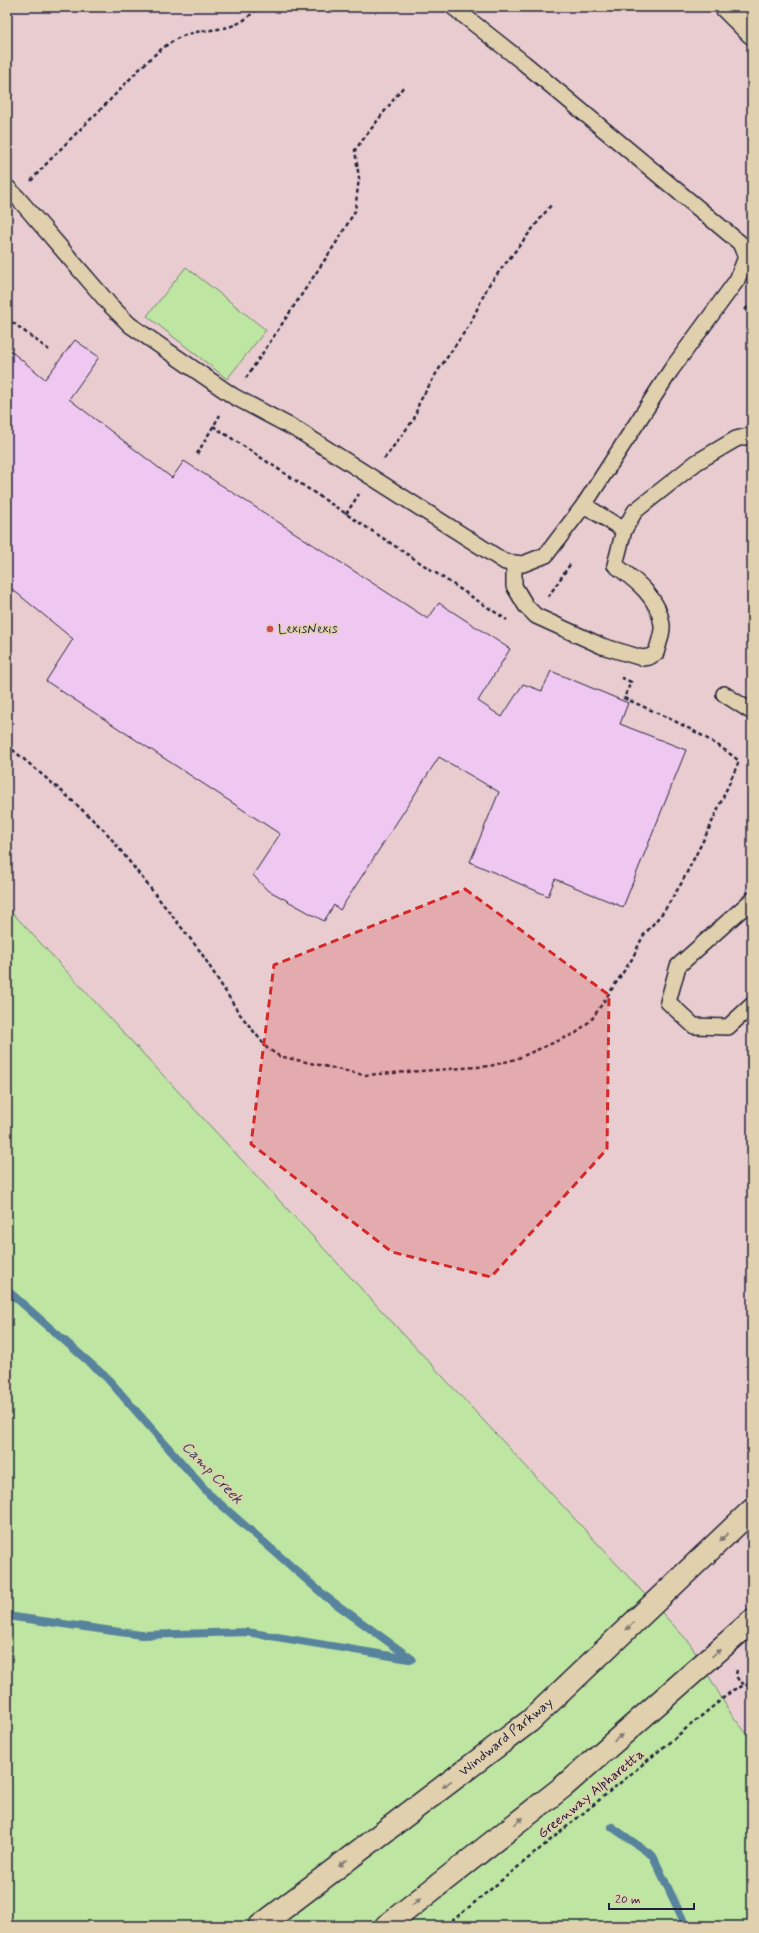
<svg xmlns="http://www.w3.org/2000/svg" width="759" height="1933" font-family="Mynerve,sans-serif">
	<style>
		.built { fill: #e8ccd0 }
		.green { fill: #bee5a1; stroke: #70846e }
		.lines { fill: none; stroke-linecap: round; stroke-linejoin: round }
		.stream { stroke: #59839d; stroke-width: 8 }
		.building { fill: #efc8f2; stroke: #22223b }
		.service-casing { stroke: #22223b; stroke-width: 18 }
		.minor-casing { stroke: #22223b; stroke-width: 25 }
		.secondary-casing { stroke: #22223b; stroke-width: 25 }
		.path { stroke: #22223b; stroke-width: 2.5; stroke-dasharray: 4 3; stroke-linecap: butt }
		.service { stroke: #e1d0ad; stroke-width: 15 }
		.minor { stroke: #e1d0ad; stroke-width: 22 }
		.secondary { stroke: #e1d0ad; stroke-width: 22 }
		.oneway { fill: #827974 }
		.marked { fill: #d62828; fill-opacity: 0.2; stroke: #d62828; stroke-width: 3; stroke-dasharray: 8 5; stroke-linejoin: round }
		.poi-dot { fill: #d1495b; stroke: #e1d0ad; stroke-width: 1.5 }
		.labels { text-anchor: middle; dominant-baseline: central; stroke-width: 3.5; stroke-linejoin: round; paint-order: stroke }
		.poi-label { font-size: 14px; fill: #22223b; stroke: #e1d0ad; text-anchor: start }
		.street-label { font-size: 14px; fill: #22223b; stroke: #e1d0ad }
		.water-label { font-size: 15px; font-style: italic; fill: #34425c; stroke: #e1d0ad }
	</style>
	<rect width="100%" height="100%" fill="#e5cec2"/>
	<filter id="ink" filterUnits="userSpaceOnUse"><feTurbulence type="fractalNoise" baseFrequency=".025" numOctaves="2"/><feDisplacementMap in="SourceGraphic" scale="8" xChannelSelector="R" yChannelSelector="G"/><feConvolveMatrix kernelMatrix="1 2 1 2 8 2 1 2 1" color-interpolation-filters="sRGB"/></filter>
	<g filter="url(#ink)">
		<polygon class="built" points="7,7 752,7 752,1740 731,1714 689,1642 7,907"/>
		<g class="green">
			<polygon points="186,267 266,330 227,379 147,316"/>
			<polygon points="7,907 689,1642 731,1714 752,1740 752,1926 7,1926"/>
		</g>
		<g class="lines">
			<g class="stream">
				<polyline points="7,1290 107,1378 209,1494 325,1596 412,1659"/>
				<polyline points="7,1616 141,1635 247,1632 409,1659"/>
				<polyline points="612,1827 653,1856 686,1926"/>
			</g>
		</g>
		<polygon class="building" points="75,340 99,357 69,399 172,478 184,461 428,619 439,603 510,649 478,701 502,717 523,684 542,691 551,671 628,703 620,724 686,750 623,907 555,879 548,896 470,862 499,792 439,757 340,910 334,905 324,921 266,889 253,875 280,834 46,681 73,639 7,585 7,348 45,379"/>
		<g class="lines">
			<g class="service-casing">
				<g id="service">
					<polyline points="7,187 17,197 110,305 130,325 233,396 299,431 505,562 523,564 546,555 584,505 671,370 737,280 746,257 740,243 524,63 453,7"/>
					<polyline points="624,530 635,511 697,462 736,439 752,435"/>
					<path d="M 514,563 L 514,586 L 526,606 L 536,616 L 602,646 L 642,658 L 649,657 L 656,653 C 658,645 663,633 662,625 C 659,597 635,580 615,565 L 624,530 L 584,505"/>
					<polyline points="724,694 752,712"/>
					<polyline points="752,900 678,966 668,1002 694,1026 728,1027 752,1005"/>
				</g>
			</g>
			<g class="minor-casing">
				<polyline id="minor" points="726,7 752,33"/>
			</g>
			<g class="secondary-casing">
				<g id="secondary">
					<polyline points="260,1926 530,1721 752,1510"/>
					<polyline points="386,1926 564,1786 752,1621"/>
				</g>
			</g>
			<g class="path">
				<path d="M 31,181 C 54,154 80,130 105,105 C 125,85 150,55 173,41 C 203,22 231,40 258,7"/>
				<polyline points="745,310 752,302"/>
				<polyline points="7,318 49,350"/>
				<polyline points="246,378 338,240 355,211 359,178 355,150 404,86"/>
				<polyline points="213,426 507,620"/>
				<polyline points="197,454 220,415"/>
				<polyline points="384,459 414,419 419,403 437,372 470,324 488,286 551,205"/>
				<polyline points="346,514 359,494"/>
				<polyline points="548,597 571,563"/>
				<path d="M 7,745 L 65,794 L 106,832 L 200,951 L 239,1013 L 267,1048 L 279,1056 L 364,1075 L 490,1066 L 516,1059 L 576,1033 L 592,1019 L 632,959 L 643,936 L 664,911 L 681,884 L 709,829 L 739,761 C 705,733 664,716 624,698 L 631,682 L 620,677"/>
				<path d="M 737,1670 C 735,1677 738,1681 744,1684"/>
				<polyline points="446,1926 733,1690 745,1685 752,1685"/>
			</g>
			<use href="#service" class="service"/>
			<use href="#minor" class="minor"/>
			<use href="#secondary" class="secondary"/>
		</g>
		<defs><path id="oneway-solid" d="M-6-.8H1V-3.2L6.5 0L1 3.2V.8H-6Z"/></defs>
		<g class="oneway">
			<use href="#oneway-solid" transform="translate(724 1537) rotate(136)"/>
			<use href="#oneway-solid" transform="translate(630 1626) rotate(136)"/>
			<use href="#oneway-solid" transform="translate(716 1653) rotate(-41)"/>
			<use href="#oneway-solid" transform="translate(618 1738) rotate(-41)"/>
			<use href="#oneway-solid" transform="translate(447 1784) rotate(143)"/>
			<use href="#oneway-solid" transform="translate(519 1821) rotate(-38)"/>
			<use href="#oneway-solid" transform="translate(343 1863) rotate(143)"/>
			<use href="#oneway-solid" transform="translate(416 1902) rotate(-38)"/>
		</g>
	</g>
	<path class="marked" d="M 465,889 L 609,995 L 607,1149 L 491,1277 L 392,1252 L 251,1144 L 274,965 Z"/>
	<circle class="poi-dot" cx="270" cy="629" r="4"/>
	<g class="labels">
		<g class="poi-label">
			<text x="278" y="629">LexisNexis</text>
		</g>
		<g class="street-label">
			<text transform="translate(506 1737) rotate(-39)">Windward Parkway</text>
			<text transform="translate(591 1794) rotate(-39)">Greenway Alpharetta</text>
		</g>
		<g class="water-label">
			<text transform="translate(212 1473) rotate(46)">Camp Creek</text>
		</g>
	</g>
	<rect width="759" height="1933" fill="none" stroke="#e1d0ad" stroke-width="24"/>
	<rect x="12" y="12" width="735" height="1909" fill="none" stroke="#22223b" stroke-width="1.5" filter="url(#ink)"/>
	<path d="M609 1903v6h85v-6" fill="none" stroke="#22223b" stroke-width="2"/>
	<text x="615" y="1903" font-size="12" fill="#22223b" stroke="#e1d0ad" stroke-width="3" paint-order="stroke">20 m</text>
</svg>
